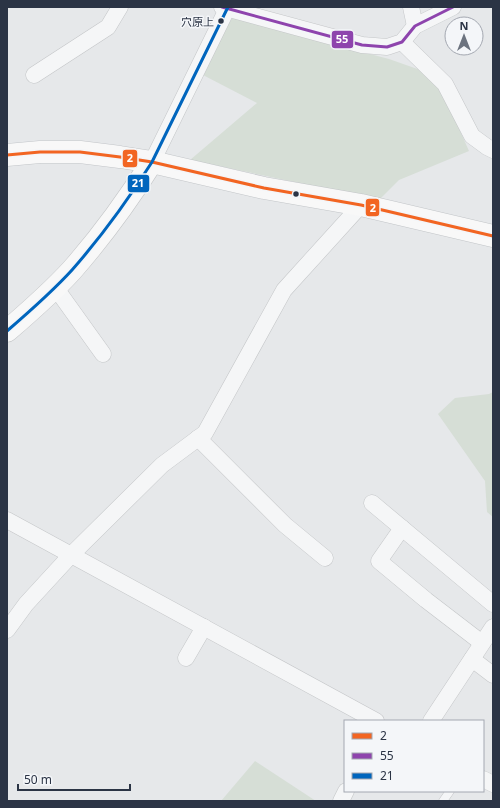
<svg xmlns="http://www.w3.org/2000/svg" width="500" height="808" font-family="'Noto Sans','Noto Sans JP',sans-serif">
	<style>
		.green { fill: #d6ded6 }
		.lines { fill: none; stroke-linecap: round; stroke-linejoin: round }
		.lane-casing { stroke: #c4c6c8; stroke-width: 9 }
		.street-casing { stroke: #c4c6c8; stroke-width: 17 }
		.secondary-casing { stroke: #c4c6c8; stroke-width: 23 }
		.primary-casing { stroke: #c2c5c8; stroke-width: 23 }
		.lane { stroke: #f5f6f7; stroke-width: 8 }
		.street { stroke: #f5f6f7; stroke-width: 16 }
		.secondary { stroke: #f8f8f8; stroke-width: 22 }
		.primary { stroke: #f8f8f8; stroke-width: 22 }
		.bus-1-casing { stroke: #f4f6f9; stroke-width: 6 }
		.bus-2-casing { stroke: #f4f6f9; stroke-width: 6 }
		.bus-3-casing { stroke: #f4f6f9; stroke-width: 6 }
		.bus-1 { stroke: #f26522; stroke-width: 3 }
		.bus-2 { stroke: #8e44ad; stroke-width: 3 }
		.bus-3 { stroke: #0065bd; stroke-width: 3 }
		.bus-dot { fill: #2b3445; stroke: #f4f6f9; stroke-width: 1.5 }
		.labels { text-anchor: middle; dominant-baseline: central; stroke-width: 3; stroke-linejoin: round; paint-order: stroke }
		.bus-label { font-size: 11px; fill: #2b3445; stroke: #f4f6f9; text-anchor: end }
		.line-badge { stroke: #f4f6f9; stroke-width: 1.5 }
		.badge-label { font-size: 11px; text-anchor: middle; font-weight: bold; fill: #fff }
	</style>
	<rect width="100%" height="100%" fill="#e6e8ea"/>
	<g class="green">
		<polygon points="232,18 389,59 426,72 444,95 469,151 399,180 375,204 347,193 190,160 257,103 201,74"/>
		<polygon points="493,392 493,517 487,512 485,481 438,414 455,398 489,394"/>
		<polygon points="255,761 316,801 221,801"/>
	</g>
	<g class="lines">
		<g class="lane-casing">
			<polyline id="lane" points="443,801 450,791"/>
		</g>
		<g class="street-casing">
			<g id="street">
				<polyline points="222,7 362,45 387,47 402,42 415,26 453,7"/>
				<polyline points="411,7 415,26"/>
				<polyline points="402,42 445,84 472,136 487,147 493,150"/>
				<polyline points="34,75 108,27 120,7"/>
				<polyline points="152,162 228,7"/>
				<polyline points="55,287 103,354"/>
				<polyline points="198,438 285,525 325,558"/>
				<polyline points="372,503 493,604"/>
				<polyline points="7,520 376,721"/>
				<polyline points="402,528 379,561 426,600 482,643"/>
				<polyline points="7,630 26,604 71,555 162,465 205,433 284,290 361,205"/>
				<polyline points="186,658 204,627"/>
				<polyline points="472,659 493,675"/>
				<polyline points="431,721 493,627"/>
				<polyline points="483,779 493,784"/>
				<polyline points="341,801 346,791"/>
			</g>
		</g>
		<g class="secondary-casing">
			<path id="secondary" d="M 7,331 C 29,312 52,292 72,270 C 101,237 128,200 152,162"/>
		</g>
		<g class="primary-casing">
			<polyline id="primary" points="7,155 40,152 80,152 120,157 152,162 264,188 361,205 493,236"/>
		</g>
		<use href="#lane" class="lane"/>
		<use href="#street" class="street"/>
		<use href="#secondary" class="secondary"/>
		<use href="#primary" class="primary"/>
		<g class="bus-1-casing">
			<polyline id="bus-1" points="7,155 40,152 80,152 120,157 152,162 264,188 361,205 493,236"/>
		</g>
		<g class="bus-2-casing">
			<polyline id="bus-2" points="222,7 362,45 387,47 402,42 415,26 453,7"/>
		</g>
		<g class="bus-3-casing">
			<path id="bus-3" d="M 7,331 C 29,312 52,292 72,270 C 101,237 128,200 152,162 L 228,7"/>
		</g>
		<use href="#bus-1" class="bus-1"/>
		<use href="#bus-2" class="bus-2"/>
		<use href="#bus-3" class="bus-3"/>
	</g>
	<g class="bus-dot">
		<circle cx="221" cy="21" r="3.5"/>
		<circle cx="296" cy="194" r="3.5"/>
	</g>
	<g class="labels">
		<g class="bus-label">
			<text x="214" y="21">穴原上</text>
		</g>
	</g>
	<g class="line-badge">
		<rect x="331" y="30" width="23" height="19" rx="4" fill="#8e44ad"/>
		<rect x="122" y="149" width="16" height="19" rx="4" fill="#f26522"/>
		<rect x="127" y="174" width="23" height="19" rx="4" fill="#0065bd"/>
		<rect x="365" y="198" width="15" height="19" rx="4" fill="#f26522"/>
	</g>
	<g class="badge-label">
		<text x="342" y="43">55</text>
		<text x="130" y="162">2</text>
		<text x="138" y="187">21</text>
		<text x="373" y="212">2</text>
	</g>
	<rect width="500" height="808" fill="none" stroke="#2b3445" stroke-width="16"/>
	<rect x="344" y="720" width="140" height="72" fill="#f4f6f9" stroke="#a4a8b1"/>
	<rect x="352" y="733" width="20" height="6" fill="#f26522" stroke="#a4a8b1"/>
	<text x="380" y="740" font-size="12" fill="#2b3445">2</text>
	<rect x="352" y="753" width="20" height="6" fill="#8e44ad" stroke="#a4a8b1"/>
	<text x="380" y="760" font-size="12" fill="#2b3445">55</text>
	<rect x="352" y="773" width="20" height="6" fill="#0065bd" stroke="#a4a8b1"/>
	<text x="380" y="780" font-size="12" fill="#2b3445">21</text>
	<g transform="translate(464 36)"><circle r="19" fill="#f4f6f9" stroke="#a4a8b1"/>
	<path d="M0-3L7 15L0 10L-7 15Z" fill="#6c737f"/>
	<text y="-6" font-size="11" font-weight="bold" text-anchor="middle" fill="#2b3445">N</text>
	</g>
	<path d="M18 784v6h112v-6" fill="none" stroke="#2b3445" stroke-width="2"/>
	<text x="24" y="784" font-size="12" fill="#2b3445" stroke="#f4f6f9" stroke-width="3" paint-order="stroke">50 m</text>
</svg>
